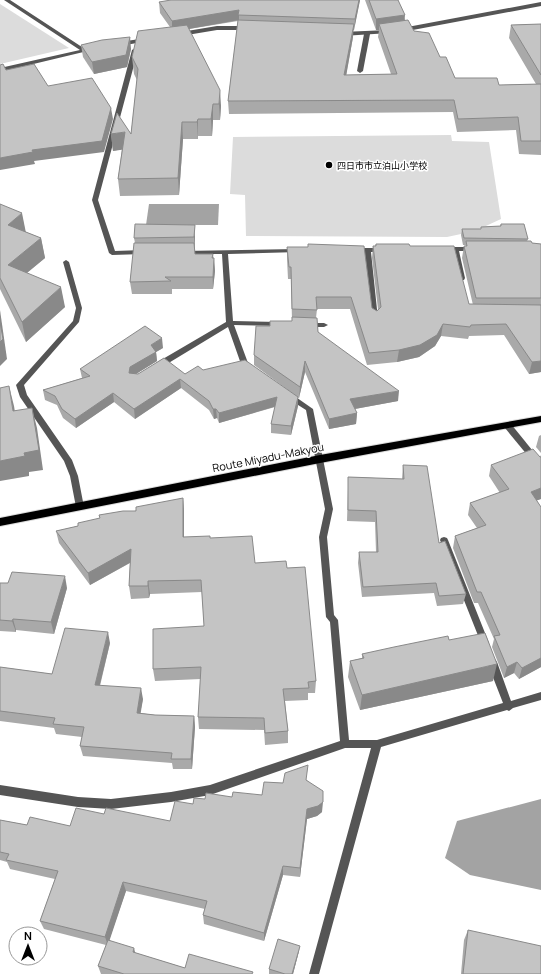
<svg xmlns="http://www.w3.org/2000/svg" width="541" height="974" font-family="Manrope,'Noto Sans JP',sans-serif">
	<style>
		.green { fill: #dcdcdc }
		.water { fill: #a3a3a3 }
		.lines { fill: none; stroke-linecap: round; stroke-linejoin: round }
		.primary-casing { stroke: #dbdbdb; stroke-width: 2 }
		.lane { fill: #555; fill-rule: evenodd }
		.street { fill: #555; fill-rule: evenodd }
		.primary { fill: #000; fill-rule: evenodd }
		.wall { fill: #a9a9a9 }
		.shaded-wall { fill: #898989 }
		.building { fill: #c4c4c4; stroke: #898989 }
		.poi-dot { fill: #000; stroke: #fff; stroke-width: 1.5 }
		.labels { text-anchor: middle; dominant-baseline: central; stroke-width: 3; stroke-linejoin: round; paint-order: stroke }
		.far-poi-label { font-size: 9px; fill: #000; stroke: #fff; text-anchor: start }
		.street-label { font-size: 11px; fill: #000; stroke: #fff }
	</style>
	<rect width="100%" height="100%" fill="#fff"/>
	<g class="green">
		<polygon points="0,4 69,48 0,64"/>
		<polygon points="451,135 452,141 489,142 501,219 475,231 447,237 246,236 245,195 230,194 233,137"/>
	</g>
	<g class="water">
		<polygon points="149,204 219,204 218,225 146,225"/>
		<polygon points="541,799 541,890 470,875 445,858 457,821"/>
	</g>
	<g class="lines">
		<g class="primary-casing">
			<polygon id="primary" points="541,416 541,422 320,463 0,526 0,518 320,455"/>
		</g>
		<g class="lane">
			<polygon points="367,32 370,34 363,71 360,73 357,71 364,34"/>
			<polygon points="66,260 69,262 82,308 79,322 24,385 27,395 72,460 78,476 84,507 83,509 77,509 76,507 70,476 64,461 20,397 16,385 73,321 76,308 63,262"/>
		</g>
		<g class="street">
			<polygon points="4,0 10,0 85,49 93,47 96,49 0,72 0,68 80,50"/>
			<polygon points="541,2 541,6 402,32 399,30 402,28"/>
			<polygon points="217,26 247,26 250,28 247,30 217,30 181,36 178,34 181,32"/>
			<polygon points="388,30 391,32 390,33 342,36 339,34 342,32"/>
			<polygon points="146,38 148,39 148,41 120,46 117,44 120,42"/>
			<polygon points="135,48 138,50 98,200 115,251 143,250 146,252 143,254 112,255 109,253 92,200 132,50"/>
			<polygon points="445,247 473,247 476,249 473,251 459,251 465,278 464,280 462,280 459,278 452,251 443,250 443,248"/>
			<polygon points="355,248 383,248 386,250 383,252 371,252 378,319 377,321 373,321 372,319 364,252 353,251 353,249"/>
			<polygon points="297,249 299,250 299,252 228,254 233,321 279,322 283,324 279,326 234,325 248,363 254,367 253,369 247,369 241,364 228,327 162,367 156,367 155,365 156,363 226,322 222,254 185,254 182,252 183,251"/>
			<polygon points="305,323 324,323 328,325 324,327 305,327 303,325"/>
			<polygon points="290,393 313,409 333,509 327,537 334,615 338,620 349,740 377,740 503,703 487,662 489,659 492,658 495,659 497,662 511,701 541,692 541,700 513,708 509,711 507,710 381,747 319,974 309,974 371,748 345,748 210,795 171,802 111,809 78,807 0,795 0,785 78,797 111,799 171,792 210,785 340,741 330,622 326,617 319,537 325,509 306,410 287,398 286,396"/>
			<polygon points="508,423 511,424 541,461 541,469 538,468 505,428 504,426"/>
			<polygon points="444,537 447,538 448,540 489,643 488,646 485,647 482,646 481,643 440,540 441,538"/>
		</g>
		<use href="#primary" class="primary"/>
	</g>
	<g class="wall">
		<polygon points="360,0 354,30 353,30 353,37 346,75 391,74 378,37 379,30 376,30 365,0 398,0 405,20 414,31 440,57 455,78 499,85 536,84 509,38 511,25 541,24 541,155 519,154 516,130 457,132 453,112 229,114 228,101 238,21 189,29 221,106 220,120 213,120 212,136 198,136 198,139 183,139 179,195 120,196 118,179 122,149 113,151 111,134 131,134 137,80 134,74 132,57 170,27 160,13 159,2"/>
		<polygon points="81,45 131,49 127,67 94,74 83,57"/>
		<polygon points="0,204 26,232 41,238 45,258 27,273 65,307 26,342 0,289"/>
		<polygon points="501,224 528,239 527,241 532,243 541,244 541,372 529,374 504,335 469,336 468,339 441,336 435,346 419,357 397,362 367,365 350,309 317,309 316,318 318,332 398,401 355,409 357,413 356,424 329,429 305,372 299,398 254,365 254,355 270,326 292,321 291,279 288,279 287,259 287,247 372,308 377,311 378,309 372,258 373,246 375,246 376,244 410,246 469,304 473,305 462,258 464,246 465,246 466,245 463,245 461,235 462,229 481,229 481,227 500,226"/>
		<polygon points="195,236 195,248 194,248 195,254 213,254 215,271 213,289 172,289 172,294 132,294 130,282 135,243 134,238"/>
		<polygon points="163,348 156,352 157,361 136,374 185,374 203,370 298,406 291,435 271,433 271,424 275,407 219,423 217,418 214,419 209,410 181,388 135,419 114,402 76,428 63,418 57,405 45,400 43,390 82,378 80,369"/>
		<polygon points="541,435 541,453 536,447 539,436"/>
		<polygon points="541,455 541,499 536,500 541,507 541,667 519,679 514,673 504,678 492,647 494,639 478,603 474,603 453,548 455,536 477,528 468,515 470,503 500,493 489,476 491,465 540,457"/>
		<polygon points="403,465 439,543 466,594 463,604 437,606 434,593 362,597 358,563 359,552 376,552 375,522 347,521 348,488 348,477 402,479"/>
		<polygon points="183,498 184,511 184,537 210,538 255,563 287,568 316,681 315,693 308,693 308,700 285,701 288,731 288,743 265,745 264,730 199,729 198,717 201,679 155,681 153,669 204,626 202,592 150,594 149,598 131,599 129,586 130,563 90,585 59,543 56,531 78,526"/>
		<polygon points="0,583 67,588 54,634 16,630 16,632 0,631"/>
		<polygon points="449,640 493,681 360,710 348,677 350,661 362,658 362,654"/>
		<polygon points="110,643 100,686 143,699 140,713 155,715 194,716 195,727 192,769 173,769 172,763 83,756 80,746 82,737 56,734 54,728 0,721 0,667 52,674"/>
		<polygon points="307,780 322,812 317,816 307,819 300,877 283,875 264,941 204,924 203,915 205,909 126,891 109,940 136,953 185,968 253,974 101,974 98,966 106,945 44,929 40,921 55,879 10,869 7,862 0,860 0,820 27,825 70,826 104,814 170,821 193,804 205,799 232,797 262,795 283,783"/>
		<polygon points="468,930 541,974 461,974 464,940"/>
		<polygon points="299,951 293,974 269,974 269,969"/>
	</g>
	<g class="shaded-wall">
		<polygon points="359,0 360,0 354,30 355,19"/>
		<polygon points="239,10 239,20 172,32 172,21"/>
		<polygon points="405,15 404,26 379,24 379,30 376,30 376,19"/>
		<polygon points="354,24 353,37 344,88 344,75"/>
		<polygon points="130,37 131,49 127,67 94,74 92,62"/>
		<polygon points="220,90 221,106 220,120 219,104"/>
		<polygon points="213,104 213,120 212,136 211,119"/>
		<polygon points="111,108 113,119 104,152 34,161 35,164 0,170 0,158 32,150"/>
		<polygon points="198,119 198,139 197,122"/>
		<polygon points="182,122 183,139 179,195 178,178"/>
		<polygon points="125,132 127,149 113,151 111,134"/>
		<polygon points="22,213 26,233 8,225"/>
		<polygon points="195,225 195,248 194,237"/>
		<polygon points="41,238 45,258 12,285 8,265"/>
		<polygon points="213,254 213,266 214,258 215,271 213,289 212,258"/>
		<polygon points="61,287 65,307 26,342 22,322"/>
		<polygon points="0,310 7,359 0,366"/>
		<polygon points="443,324 441,336 435,346 419,357 397,362 399,350"/>
		<polygon points="162,338 163,348 156,352 157,361 131,377 129,373 130,367 151,345"/>
		<polygon points="305,361 305,372 299,398 300,387"/>
		<polygon points="541,361 541,372 529,374 532,362"/>
		<polygon points="180,379 181,388 135,419 134,409"/>
		<polygon points="9,386 14,406 18,431 13,411"/>
		<polygon points="399,391 398,401 349,410 350,399"/>
		<polygon points="113,393 114,402 76,428 75,419"/>
		<polygon points="277,397 277,406 219,423 219,413"/>
		<polygon points="298,397 298,406 291,435 291,426"/>
		<polygon points="32,408 37,428 43,470 29,472 29,476 0,481 0,461 24,453"/>
		<polygon points="213,409 216,409 217,418 214,419"/>
		<polygon points="357,413 356,424 329,429 329,419"/>
		<polygon points="541,488 541,499 527,504 531,492"/>
		<polygon points="183,498 184,511 184,550 183,537"/>
		<polygon points="131,549 133,561 90,585 88,573"/>
		<polygon points="65,576 67,588 54,634 51,622"/>
		<polygon points="148,581 150,594 149,598 148,586"/>
		<polygon points="13,619 16,630 16,632 12,621"/>
		<polygon points="108,632 110,643 97,696 95,685"/>
		<polygon points="541,658 541,667 519,679 522,668"/>
		<polygon points="517,662 514,673 504,678 507,667"/>
		<polygon points="497,664 493,681 360,710 362,695"/>
		<polygon points="141,688 143,699 139,723 137,713"/>
		<polygon points="194,716 195,727 192,769 191,759"/>
		<polygon points="323,802 322,812 317,816 307,819 300,877 300,868 307,809"/>
		<polygon points="283,866 283,875 264,941 264,933"/>
		<polygon points="123,882 126,891 108,945 105,937"/>
		<polygon points="300,946 299,951 293,974 292,974"/>
		<polygon points="134,948 136,956 133,952"/>
	</g>
	<g class="building">
		<polygon points="171,0 359,0 355,19 238,15 239,10 172,21 159,2"/>
		<polygon points="369,0 398,0 405,15 376,19"/>
		<polygon points="238,20 354,24 344,75 397,74 379,24 408,20 414,31 429,33 440,57 446,57 455,78 497,78 499,85 541,84 541,141 521,141 518,117 458,119 454,100 228,101"/>
		<polygon points="541,24 541,75 511,25"/>
		<polygon points="187,25 220,90 219,104 213,104 211,119 198,119 197,122 182,122 178,178 118,179 125,132 111,134 117,113 131,134 138,69 132,57 138,31"/>
		<polygon points="130,37 126,55 92,62 81,45 102,40"/>
		<polygon points="3,64 6,70 34,64 48,86 92,78 111,108 102,141 32,150 33,152 0,158 0,65"/>
		<polygon points="0,204 22,213 8,225 41,238 8,265 61,287 22,322 0,278"/>
		<polygon points="135,224 195,225 194,237 134,238"/>
		<polygon points="501,224 524,224 528,239 464,238 462,229 481,229 481,227 501,226"/>
		<polygon points="466,241 531,241 532,243 541,244 541,298 476,298 464,246 467,246"/>
		<polygon points="134,243 194,243 195,254 213,254 212,258 214,258 213,277 165,277 171,281 130,282"/>
		<polygon points="308,244 364,246 372,308 377,311 381,307 373,246 376,246 376,244 409,244 410,246 454,246 469,304 541,305 541,361 532,362 506,324 471,325 470,327 443,324 437,335 420,345 399,350 369,353 351,297 316,297 317,310 292,309 291,267 289,267 287,247 308,247"/>
		<polygon points="292,317 317,318 318,332 399,391 350,399 357,413 329,419 305,361 300,387 254,355 256,326 270,326 270,321 292,321"/>
		<polygon points="0,322 3,339 0,342"/>
		<polygon points="145,326 162,338 151,345 156,352 130,367 129,373 138,374 164,358 185,374 198,366 203,370 245,360 298,397 291,426 271,424 277,397 219,413 216,409 213,409 209,401 180,379 134,409 113,393 75,419 62,409 55,396 43,390 90,376 80,369"/>
		<polygon points="9,386 13,411 32,408 39,450 24,453 25,456 0,461 0,388"/>
		<polygon points="533,449 540,457 541,457 541,488 531,492 541,507 541,658 522,668 517,662 507,667 494,636 500,635 481,592 477,592 455,536 486,525 470,503 509,489 491,465"/>
		<polygon points="403,465 427,466 439,543 445,541 466,594 439,596 436,583 363,587 359,552 378,552 376,511 348,510 348,477 404,479"/>
		<polygon points="183,498 183,537 210,536 210,538 252,536 255,563 286,561 287,568 305,567 316,681 308,682 309,688 283,689 288,731 265,733 264,718 198,717 201,667 153,669 153,629 204,626 201,580 148,581 148,586 129,586 131,549 88,573 56,531 78,526 78,523 100,518 99,515 123,511 136,511 136,507"/>
		<polygon points="12,572 65,576 51,622 13,619 12,621 0,620 0,583 8,583"/>
		<polygon points="65,628 108,632 95,685 141,688 137,713 155,715 194,716 191,759 171,759 172,753 80,746 84,727 53,724 55,718 0,711 0,667 52,674"/>
		<polygon points="485,633 497,664 362,695 350,661 364,658 362,654 394,647 448,636 449,640"/>
		<polygon points="308,765 306,780 323,791 323,802 318,806 307,809 300,868 283,866 264,933 203,915 207,901 123,882 105,937 40,921 58,871 6,860 9,854 0,852 0,820 27,825 30,817 70,826 76,808 104,814 106,808 170,821 175,801 193,804 194,798 205,799 206,793 232,797 233,792 262,795 264,782 283,783 285,773"/>
		<polygon points="468,930 541,946 541,974 463,974"/>
		<polygon points="278,939 300,946 292,974 285,974 269,969"/>
		<polygon points="108,940 134,948 133,952 185,968 189,954 253,972 252,974 124,974 98,966"/>
	</g>
	<circle class="poi-dot" cx="329" cy="165" r="4"/>
	<g class="labels">
		<g class="far-poi-label">
			<text x="337" y="165">四日市市立泊山小学校</text>
		</g>
		<g class="street-label">
			<text transform="translate(268 457) rotate(-11)">Route Miyadu-Makyou</text>
		</g>
	</g>
	<g transform="translate(28 946)"><circle r="19" fill="#ffffff" stroke="#999999"/>
	<path d="M0-3L7 15L0 10L-7 15Z" fill="#000000"/>
	<text y="-6" font-size="11" font-weight="bold" text-anchor="middle" fill="#000000">N</text>
	</g>
</svg>
